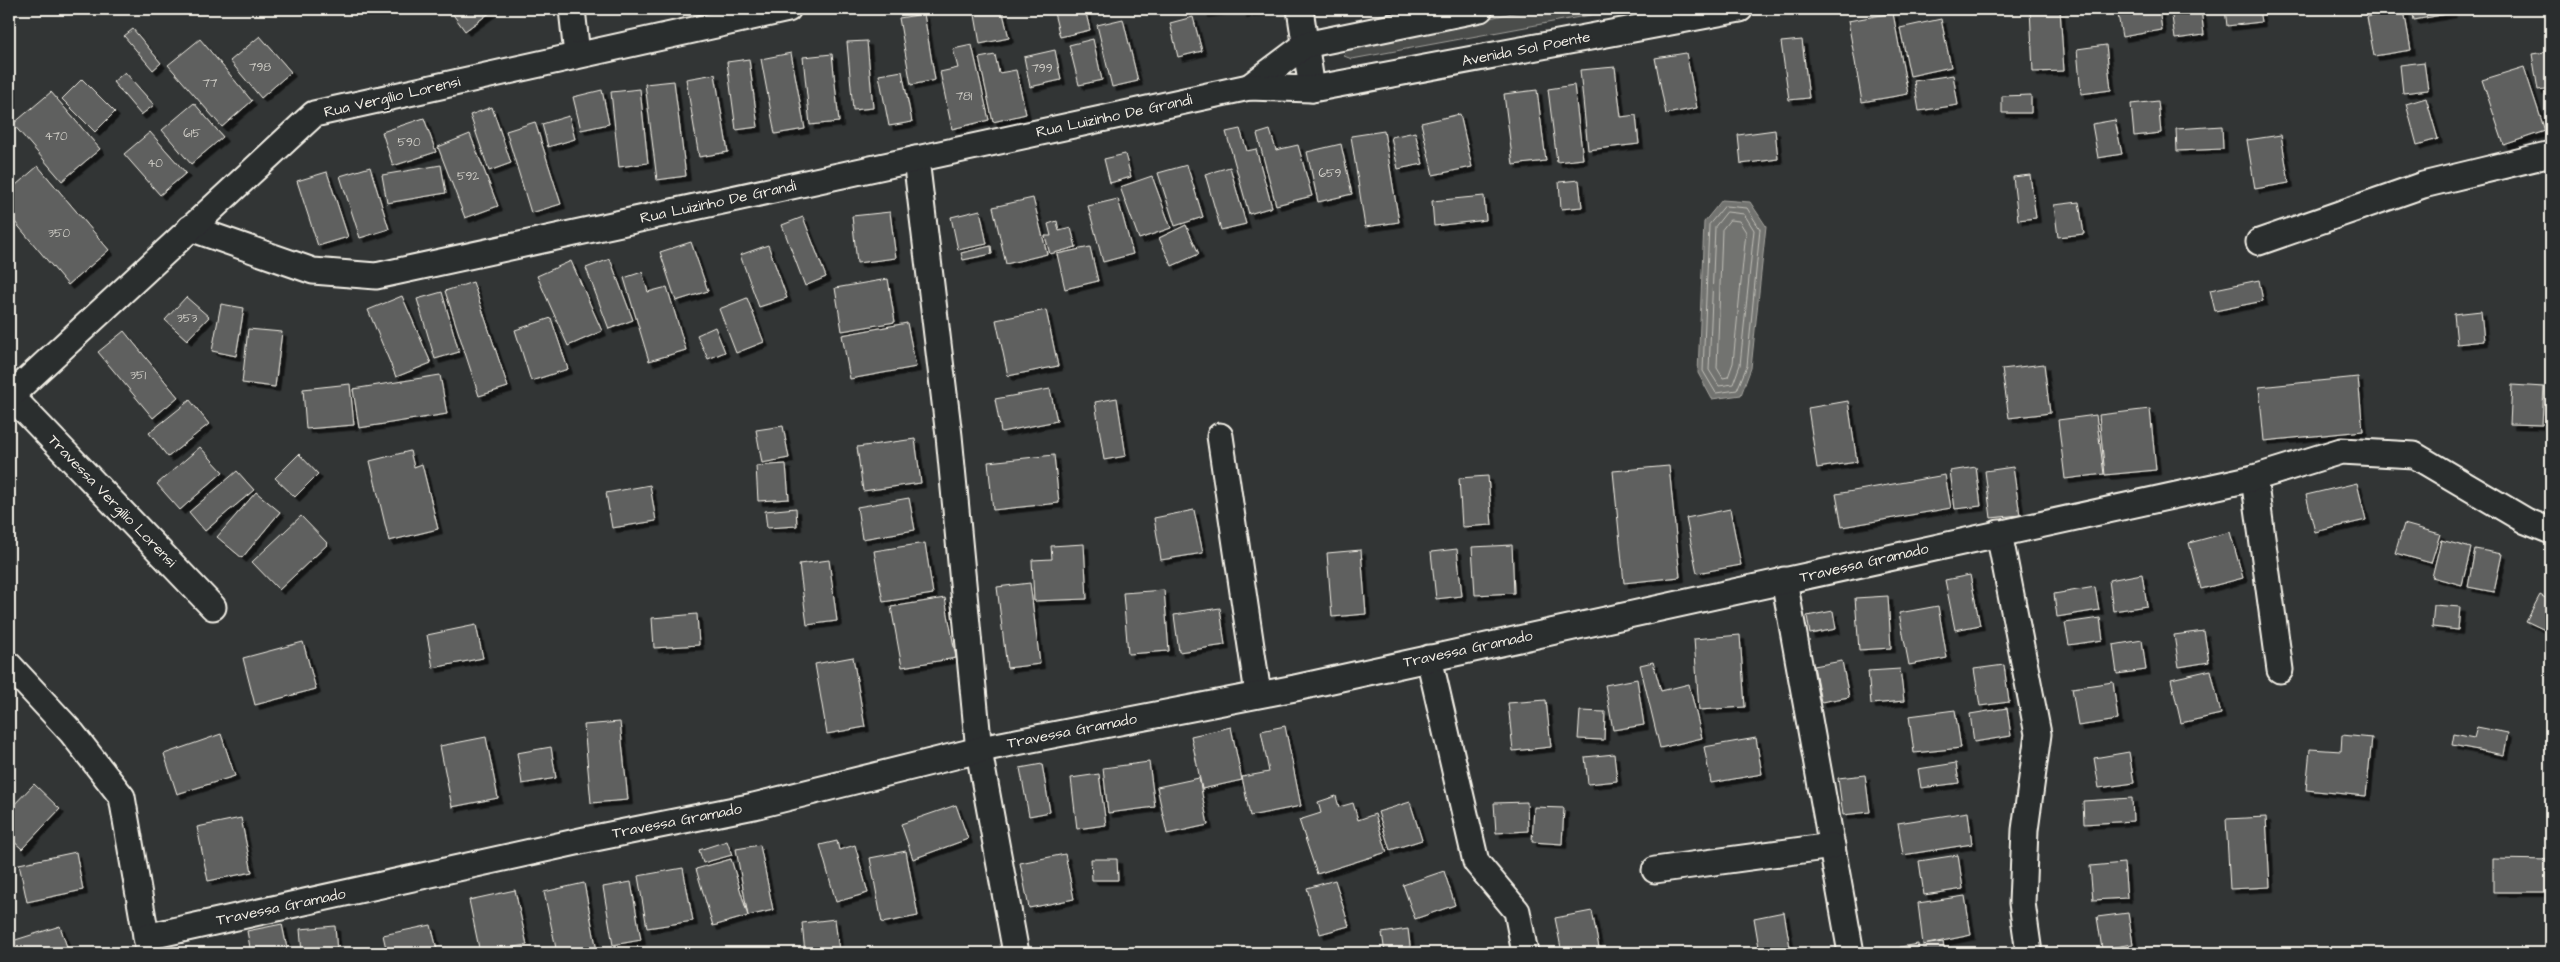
<svg xmlns="http://www.w3.org/2000/svg" width="2560" height="962" font-family="'Architects Daughter',sans-serif">
	<style>
		.green { fill: #4b4d4c; stroke: #a09f9a }
		.water { fill: #727370; stroke: #a6a5a0 }
		.lines { fill: none; stroke-linecap: round; stroke-linejoin: round }
		.shore { stroke: #c0bfb8; stroke-width: 1 }
		.building { fill: #5f605f; stroke: #f4f1e8; filter: url(#shadow) }
		.minor-casing { stroke: #f4f1e8; stroke-width: 29 }
		.minor { stroke: #2a2d2e; stroke-width: 25 }
		.labels { text-anchor: middle; dominant-baseline: central; stroke-width: 4; stroke-linejoin: round; paint-order: stroke }
		.number-label { font-size: 12px; fill: #cfcdc6 }
		.street-label { font-size: 15px; fill: #f4f1e8; stroke: #2a2d2e }
	</style>
	<defs>
		<filter id="shadow"><feDropShadow dx="4.5" dy="4.5" stdDeviation="0" flood-color="#0009"/></filter>
	</defs>
	<rect width="100%" height="100%" fill="#323535"/>
	<filter id="ink" filterUnits="userSpaceOnUse"><feTurbulence type="fractalNoise" baseFrequency=".02" numOctaves="2"/><feDisplacementMap in="SourceGraphic" scale="10" xChannelSelector="R" yChannelSelector="G"/><feConvolveMatrix kernelMatrix="1 2 1 2 8 2 1 2 1" color-interpolation-filters="sRGB"/></filter>
	<g filter="url(#ink)">
		<polygon class="green" points="1531,9 1623,9 1352,59 1344,56 1347,49"/>
		<polygon class="water" points="1722,200 1750,202 1766,226 1751,368 1741,395 1712,399 1698,373 1704,222"/>
		<g class="lines">
			<g class="shore">
				<polygon points="1725,206 1747,208 1760,229 1747,366 1737,390 1716,393 1703,371 1709,225"/>
				<polygon points="1727,212 1744,214 1754,230 1740,365 1733,384 1719,386 1709,370 1715,227"/>
				<polygon points="1730,220 1739,221 1746,232 1733,363 1728,377 1723,378 1717,368 1722,230"/>
			</g>
		</g>
		<g class="building">
			<polygon points="449,9 495,9 465,31"/>
			<polygon points="974,9 1002,9 1009,38 980,44"/>
			<polygon points="1053,9 1085,9 1090,30 1060,37"/>
			<polygon points="1203,9 1232,9 1204,13"/>
			<polygon points="1242,9 1272,9 1272,10 1242,13"/>
			<polygon points="2030,9 2060,9 2064,71 2033,72"/>
			<polygon points="2117,9 2159,9 2162,30 2122,37"/>
			<polygon points="2171,9 2201,9 2204,35 2175,39"/>
			<polygon points="2225,9 2259,9 2261,22 2227,26"/>
			<polygon points="2412,9 2451,9 2452,13 2414,20"/>
			<polygon points="2404,10 2411,50 2374,56 2367,17"/>
			<polygon points="1893,13 1908,94 1862,102 1848,21"/>
			<polygon points="924,14 935,80 911,85 899,18"/>
			<polygon points="1193,17 1202,51 1178,57 1170,23"/>
			<polygon points="1123,19 1138,81 1112,87 1097,25"/>
			<polygon points="1941,19 1951,67 1910,76 1900,28"/>
			<polygon points="133,29 161,63 153,70 124,36"/>
			<polygon points="260,36 291,72 261,98 230,61"/>
			<polygon points="200,39 252,101 222,127 168,65"/>
			<polygon points="1093,39 1102,80 1079,85 1069,45"/>
			<polygon points="1802,40 1809,98 1789,100 1781,42"/>
			<polygon points="867,41 873,108 853,110 847,42"/>
			<polygon points="972,45 989,120 952,129 940,72 958,68 953,49"/>
			<polygon points="2106,45 2111,90 2081,94 2077,49"/>
			<polygon points="1055,50 1061,80 1030,87 1024,57"/>
			<polygon points="2551,51 2551,88 2538,90 2532,54"/>
			<polygon points="791,53 805,129 775,134 761,59"/>
			<polygon points="1686,53 1697,108 1666,114 1655,58"/>
			<polygon points="832,54 839,122 810,125 803,57"/>
			<polygon points="995,55 999,73 1016,70 1026,114 993,122 979,58"/>
			<polygon points="749,59 758,127 736,130 727,62"/>
			<polygon points="2424,62 2428,90 2403,93 2400,65"/>
			<polygon points="1615,67 1621,117 1636,115 1639,144 1588,150 1580,70"/>
			<polygon points="2524,67 2545,131 2504,145 2482,80"/>
			<polygon points="902,71 912,122 889,126 879,75"/>
			<polygon points="125,72 154,105 141,115 113,82"/>
			<polygon points="715,74 728,152 699,157 686,79"/>
			<polygon points="1953,75 1958,105 1919,111 1914,81"/>
			<polygon points="82,79 115,112 95,132 62,99"/>
			<polygon points="674,81 686,176 657,180 645,84"/>
			<polygon points="1574,85 1583,159 1557,162 1548,89"/>
			<polygon points="640,89 648,163 619,167 611,92"/>
			<polygon points="602,90 609,124 581,130 573,97"/>
			<polygon points="1537,90 1546,161 1513,165 1504,94"/>
			<polygon points="51,92 100,149 62,181 13,124"/>
			<polygon points="2031,95 2031,113 2002,113 2002,96"/>
			<polygon points="2426,98 2438,139 2417,145 2406,104"/>
			<polygon points="2158,101 2161,133 2134,136 2131,104"/>
			<polygon points="194,103 223,137 191,164 162,130"/>
			<polygon points="492,107 511,163 489,171 470,115"/>
			<polygon points="1460,114 1472,167 1433,175 1421,123"/>
			<polygon points="569,116 575,139 548,147 542,124"/>
			<polygon points="424,118 436,152 393,166 382,132"/>
			<polygon points="2115,120 2122,154 2098,158 2092,124"/>
			<polygon points="535,122 561,204 531,213 506,131"/>
			<polygon points="2222,126 2223,149 2177,151 2176,129"/>
			<polygon points="1240,129 1247,151 1256,149 1272,207 1249,214 1226,132"/>
			<polygon points="1270,130 1276,150 1298,145 1312,196 1276,205 1257,134"/>
			<polygon points="1775,130 1778,159 1741,164 1738,135"/>
			<polygon points="1384,131 1399,222 1365,227 1351,136"/>
			<polygon points="150,132 186,173 160,195 124,154"/>
			<polygon points="1415,132 1423,164 1398,169 1391,137"/>
			<polygon points="470,134 498,206 465,218 438,147"/>
			<polygon points="2281,135 2289,183 2255,189 2247,140"/>
			<polygon points="1341,144 1352,194 1318,202 1307,152"/>
			<polygon points="1125,154 1131,177 1110,183 1104,159"/>
			<polygon points="441,165 446,193 387,203 382,175"/>
			<polygon points="1187,165 1203,217 1175,226 1158,173"/>
			<polygon points="38,166 109,250 68,285 9,215 9,191"/>
			<polygon points="370,167 389,229 360,238 340,176"/>
			<polygon points="1230,167 1246,224 1221,230 1205,174"/>
			<polygon points="327,172 348,237 318,246 297,181"/>
			<polygon points="2030,175 2036,218 2018,220 2013,177"/>
			<polygon points="1152,176 1171,228 1139,239 1120,187"/>
			<polygon points="1579,180 1582,207 1561,209 1559,182"/>
			<polygon points="1484,196 1486,220 1434,226 1432,201"/>
			<polygon points="1033,198 1047,254 1006,264 993,207"/>
			<polygon points="1118,199 1133,254 1103,262 1088,206"/>
			<polygon points="2079,202 2084,234 2058,237 2054,205"/>
			<polygon points="980,210 987,244 958,250 951,217"/>
			<polygon points="890,212 896,258 857,263 852,216"/>
			<polygon points="803,217 826,277 805,286 782,225"/>
			<polygon points="1057,221 1059,231 1071,228 1076,247 1050,254 1045,236 1051,236 1048,224"/>
			<polygon points="1186,225 1199,254 1172,266 1159,238"/>
			<polygon points="691,242 708,291 676,301 660,252"/>
			<polygon points="768,245 787,298 759,307 740,255"/>
			<polygon points="991,246 992,254 963,260 961,253"/>
			<polygon points="1090,247 1098,281 1065,289 1057,254"/>
			<polygon points="610,259 633,320 609,329 586,268"/>
			<polygon points="571,261 602,331 568,346 537,276"/>
			<polygon points="642,272 648,292 667,287 686,350 649,361 624,278"/>
			<polygon points="888,279 895,322 842,331 835,288"/>
			<polygon points="2259,280 2263,301 2215,311 2210,290"/>
			<polygon points="473,282 508,387 479,396 445,291"/>
			<polygon points="442,292 459,352 435,359 417,299"/>
			<polygon points="402,296 431,363 396,377 368,310"/>
			<polygon points="186,297 209,317 187,340 165,320"/>
			<polygon points="747,298 764,342 736,353 719,309"/>
			<polygon points="221,304 244,308 236,356 212,351"/>
			<polygon points="1046,310 1058,366 1008,376 996,320"/>
			<polygon points="2481,311 2484,341 2457,344 2454,314"/>
			<polygon points="551,318 568,369 531,381 515,330"/>
			<polygon points="907,323 916,367 850,379 842,335"/>
			<polygon points="715,327 725,352 708,359 697,335"/>
			<polygon points="248,329 282,332 275,387 242,383"/>
			<polygon points="124,331 178,397 153,418 98,352"/>
			<polygon points="2044,364 2050,413 2009,418 2002,369"/>
			<polygon points="440,375 447,414 359,428 353,389"/>
			<polygon points="2358,377 2363,431 2264,441 2259,387"/>
			<polygon points="350,384 354,425 306,429 303,389"/>
			<polygon points="2512,385 2544,387 2542,425 2510,424"/>
			<polygon points="1050,389 1057,421 1001,432 995,399"/>
			<polygon points="1117,398 1126,456 1104,460 1095,402"/>
			<polygon points="190,400 209,424 168,457 149,433"/>
			<polygon points="1848,401 1857,462 1817,468 1808,408"/>
			<polygon points="2150,409 2156,470 2105,475 2099,415"/>
			<polygon points="2096,415 2104,474 2065,479 2058,420"/>
			<polygon points="783,426 789,458 762,463 756,430"/>
			<polygon points="915,439 921,483 863,491 857,447"/>
			<polygon points="200,447 223,472 180,510 157,484"/>
			<polygon points="410,451 414,467 422,464 438,529 389,541 370,461"/>
			<polygon points="299,454 318,474 295,497 275,478"/>
			<polygon points="1054,455 1059,503 993,510 988,462"/>
			<polygon points="786,464 789,499 758,501 756,466"/>
			<polygon points="1669,466 1680,577 1624,583 1613,471"/>
			<polygon points="1976,467 1981,506 1955,509 1950,471"/>
			<polygon points="2013,467 2020,515 1991,518 1985,471"/>
			<polygon points="237,471 254,490 205,531 189,512"/>
			<polygon points="1945,475 1951,508 1842,527 1836,494"/>
			<polygon points="1488,476 1492,525 1462,527 1459,478"/>
			<polygon points="2357,483 2366,520 2315,532 2306,495"/>
			<polygon points="650,485 656,521 612,528 606,493"/>
			<polygon points="256,492 280,512 242,558 217,537"/>
			<polygon points="909,498 915,530 862,539 857,507"/>
			<polygon points="796,508 797,526 767,528 765,511"/>
			<polygon points="1730,509 1741,565 1697,573 1686,518"/>
			<polygon points="1194,510 1203,553 1161,560 1154,518"/>
			<polygon points="301,516 328,544 279,590 252,562"/>
			<polygon points="2404,524 2440,534 2431,563 2395,553"/>
			<polygon points="2230,532 2243,578 2201,589 2189,543"/>
			<polygon points="2441,540 2471,548 2462,585 2432,577"/>
			<polygon points="925,543 933,594 883,602 874,551"/>
			<polygon points="1084,544 1087,599 1034,601 1032,560 1052,559 1051,546"/>
			<polygon points="1512,545 1514,593 1475,595 1472,547"/>
			<polygon points="1457,549 1462,596 1436,599 1431,552"/>
			<polygon points="2475,549 2502,554 2494,592 2468,587"/>
			<polygon points="1361,550 1366,614 1332,617 1327,553"/>
			<polygon points="829,560 837,621 807,625 799,564"/>
			<polygon points="2142,574 2147,606 2113,611 2109,580"/>
			<polygon points="1970,575 1980,625 1955,630 1945,580"/>
			<polygon points="1030,583 1040,664 1007,668 997,587"/>
			<polygon points="2095,587 2099,610 2057,617 2054,594"/>
			<polygon points="1164,590 1169,651 1128,654 1123,593"/>
			<polygon points="2540,595 2551,601 2551,628 2549,632 2526,621"/>
			<polygon points="1888,596 1891,648 1859,650 1855,598"/>
			<polygon points="945,598 956,658 902,667 891,607"/>
			<polygon points="2434,605 2460,607 2458,630 2432,627"/>
			<polygon points="1938,606 1947,658 1909,665 1899,613"/>
			<polygon points="1220,608 1225,645 1179,652 1174,615"/>
			<polygon points="1833,611 1836,629 1810,634 1807,616"/>
			<polygon points="697,614 699,645 654,648 652,618"/>
			<polygon points="2100,618 2103,640 2069,645 2065,623"/>
			<polygon points="476,625 483,658 433,668 427,635"/>
			<polygon points="2204,631 2209,662 2179,667 2174,635"/>
			<polygon points="1740,635 1745,707 1699,710 1694,639"/>
			<polygon points="2142,640 2146,670 2117,674 2113,645"/>
			<polygon points="303,642 316,689 255,705 243,658"/>
			<polygon points="853,657 865,727 827,734 815,664"/>
			<polygon points="1842,661 1849,697 1821,702 1814,666"/>
			<polygon points="1653,662 1661,691 1689,684 1702,738 1660,748 1640,665"/>
			<polygon points="2004,665 2009,702 1980,706 1974,669"/>
			<polygon points="1900,669 1904,701 1871,704 1868,671"/>
			<polygon points="2211,670 2221,714 2181,723 2171,679"/>
			<polygon points="1637,679 1644,725 1613,730 1605,685"/>
			<polygon points="2113,682 2118,720 2078,726 2072,688"/>
			<polygon points="1546,700 1551,747 1513,751 1508,703"/>
			<polygon points="2007,708 2011,736 1974,742 1970,714"/>
			<polygon points="1955,710 1961,748 1914,753 1909,716"/>
			<polygon points="1580,711 1605,712 1604,740 1578,739"/>
			<polygon points="620,722 628,800 591,803 584,725"/>
			<polygon points="1285,726 1301,806 1250,816 1242,777 1269,772 1261,731"/>
			<polygon points="1231,727 1242,780 1202,789 1191,736"/>
			<polygon points="2477,727 2508,733 2504,755 2452,745 2454,734 2474,738"/>
			<polygon points="221,734 235,776 177,794 164,754"/>
			<polygon points="2342,735 2372,738 2366,796 2306,790 2310,749 2341,751"/>
			<polygon points="486,737 498,798 452,807 440,746"/>
			<polygon points="1756,738 1762,774 1711,783 1704,747"/>
			<polygon points="551,747 556,778 522,784 517,753"/>
			<polygon points="2129,752 2134,783 2099,788 2094,758"/>
			<polygon points="1614,754 1617,781 1588,784 1585,757"/>
			<polygon points="1149,762 1155,807 1108,813 1103,768"/>
			<polygon points="1956,763 1959,783 1921,788 1918,769"/>
			<polygon points="1042,764 1050,812 1029,816 1020,768"/>
			<polygon points="1099,774 1106,825 1077,829 1071,778"/>
			<polygon points="1865,775 1870,812 1843,815 1838,778"/>
			<polygon points="1199,778 1208,825 1167,834 1157,787"/>
			<polygon points="34,784 60,809 22,849 9,837 9,810"/>
			<polygon points="1336,796 1339,807 1353,803 1358,820 1375,814 1387,852 1317,874 1299,820 1321,813 1318,802"/>
			<polygon points="2132,798 2133,821 2084,824 2083,801"/>
			<polygon points="1410,802 1422,840 1390,850 1378,812"/>
			<polygon points="1527,802 1528,831 1496,833 1494,803"/>
			<polygon points="956,805 968,839 913,859 901,824"/>
			<polygon points="1534,807 1564,808 1562,844 1532,842"/>
			<polygon points="1968,812 1972,844 1903,855 1898,823"/>
			<polygon points="2266,817 2270,887 2230,889 2226,819"/>
			<polygon points="241,818 252,872 208,881 197,827"/>
			<polygon points="727,841 732,855 703,863 699,850"/>
			<polygon points="837,841 839,850 855,845 868,893 836,902 820,845"/>
			<polygon points="760,845 773,910 748,916 736,849"/>
			<polygon points="906,851 918,916 882,923 870,858"/>
			<polygon points="76,852 83,890 27,902 19,864"/>
			<polygon points="1065,854 1074,899 1029,908 1020,863"/>
			<polygon points="1958,855 1963,889 1924,895 1919,861"/>
			<polygon points="731,859 748,916 713,926 696,869"/>
			<polygon points="1091,859 1117,859 1118,880 1092,880"/>
			<polygon points="2493,859 2551,860 2550,892 2493,892"/>
			<polygon points="2124,863 2127,898 2093,900 2090,866"/>
			<polygon points="683,868 693,921 647,928 638,876"/>
			<polygon points="1444,871 1455,905 1415,919 1403,885"/>
			<polygon points="1335,880 1349,926 1320,934 1307,888"/>
			<polygon points="631,882 641,940 613,945 603,887"/>
			<polygon points="584,883 597,951 557,953 544,892"/>
			<polygon points="515,890 527,945 480,953 469,900"/>
			<polygon points="1965,896 1971,935 1923,945 1918,903"/>
			<polygon points="1592,911 1600,953 1562,953 1555,918"/>
			<polygon points="1784,912 1791,953 1760,953 1754,918"/>
			<polygon points="2128,913 2133,944 2102,949 2097,917"/>
			<polygon points="835,919 839,951 805,953 802,923"/>
			<polygon points="282,924 288,953 251,953 247,931"/>
			<polygon points="431,925 438,953 387,953 383,935"/>
			<polygon points="60,926 69,953 9,953 9,942"/>
			<polygon points="335,926 337,953 302,953 300,929"/>
			<polygon points="1408,929 1411,953 1385,953 1382,933"/>
			<polygon points="1943,942 1945,953 1924,953 1923,945"/>
			<polygon points="1918,944 1919,953 1900,953 1900,947"/>
		</g>
		<g class="lines">
			<g class="minor-casing">
				<g id="minor">
					<polyline points="572,9 577,55"/>
					<polyline points="1300,9 1312,89"/>
					<polyline points="1249,87 1305,45 1480,9"/>
					<polyline points="916,159 949,436 979,751 1016,953"/>
					<polyline points="190,228 313,271 376,276 1249,87 1312,89 1740,9"/>
					<polyline points="2259,242 2423,185 2551,154"/>
					<polyline points="10,395 213,607"/>
					<polyline points="9,397 314,114 788,9"/>
					<polyline points="1220,436 1258,694"/>
					<polyline points="2254,478 2280,670"/>
					<polyline points="1999,533 2038,734 2025,830 2022,903 2029,953"/>
					<polyline points="1784,580 1851,953"/>
					<polyline points="1429,658 1476,862 1517,911 1525,953"/>
					<polyline points="9,665 72,733 122,797 149,953"/>
					<polyline points="1655,870 1832,846"/>
					<polyline points="146,937 585,840 754,806 991,747 1295,688 2254,478 2341,451 2414,455 2526,521 2551,531"/>
				</g>
			</g>
			<use href="#minor" class="minor"/>
		</g>
	</g>
	<g class="labels">
		<g class="number-label">
			<text x="260" y="67">798</text>
			<text x="1042" y="68">799</text>
			<text x="210" y="83">77</text>
			<text x="964" y="96">781</text>
			<text x="192" y="133">615</text>
			<text x="56" y="136">470</text>
			<text x="409" y="142">590</text>
			<text x="155" y="163">40</text>
			<text x="1330" y="173">659</text>
			<text x="468" y="176">592</text>
			<text x="59" y="233">350</text>
			<text x="187" y="318">353</text>
			<text x="138" y="375">351</text>
		</g>
		<g class="street-label">
			<text transform="translate(1526 49) rotate(-11)">Avenida Sol Poente</text>
			<text transform="translate(392 97) rotate(-13)">Rua Vergílio Lorensi</text>
			<text transform="translate(1114 116) rotate(-12)">Rua Luizinho De Grandi</text>
			<text transform="translate(718 202) rotate(-12)">Rua Luizinho De Grandi</text>
			<text transform="translate(112 501) rotate(46)">Travessa Vergílio Lorensi</text>
			<text transform="translate(1864 563) rotate(-13)">Travessa Gramado</text>
			<text transform="translate(1468 649) rotate(-12)">Travessa Gramado</text>
			<text transform="translate(1072 731) rotate(-11)">Travessa Gramado</text>
			<text transform="translate(677 821) rotate(-11)">Travessa Gramado</text>
			<text transform="translate(281 907) rotate(-12)">Travessa Gramado</text>
		</g>
	</g>
	<rect width="2560" height="962" fill="none" stroke="#2a2d2e" stroke-width="30"/>
	<rect x="15" y="15" width="2530" height="932" fill="none" stroke="#f4f1e8" stroke-width="2" filter="url(#ink)"/>
</svg>
